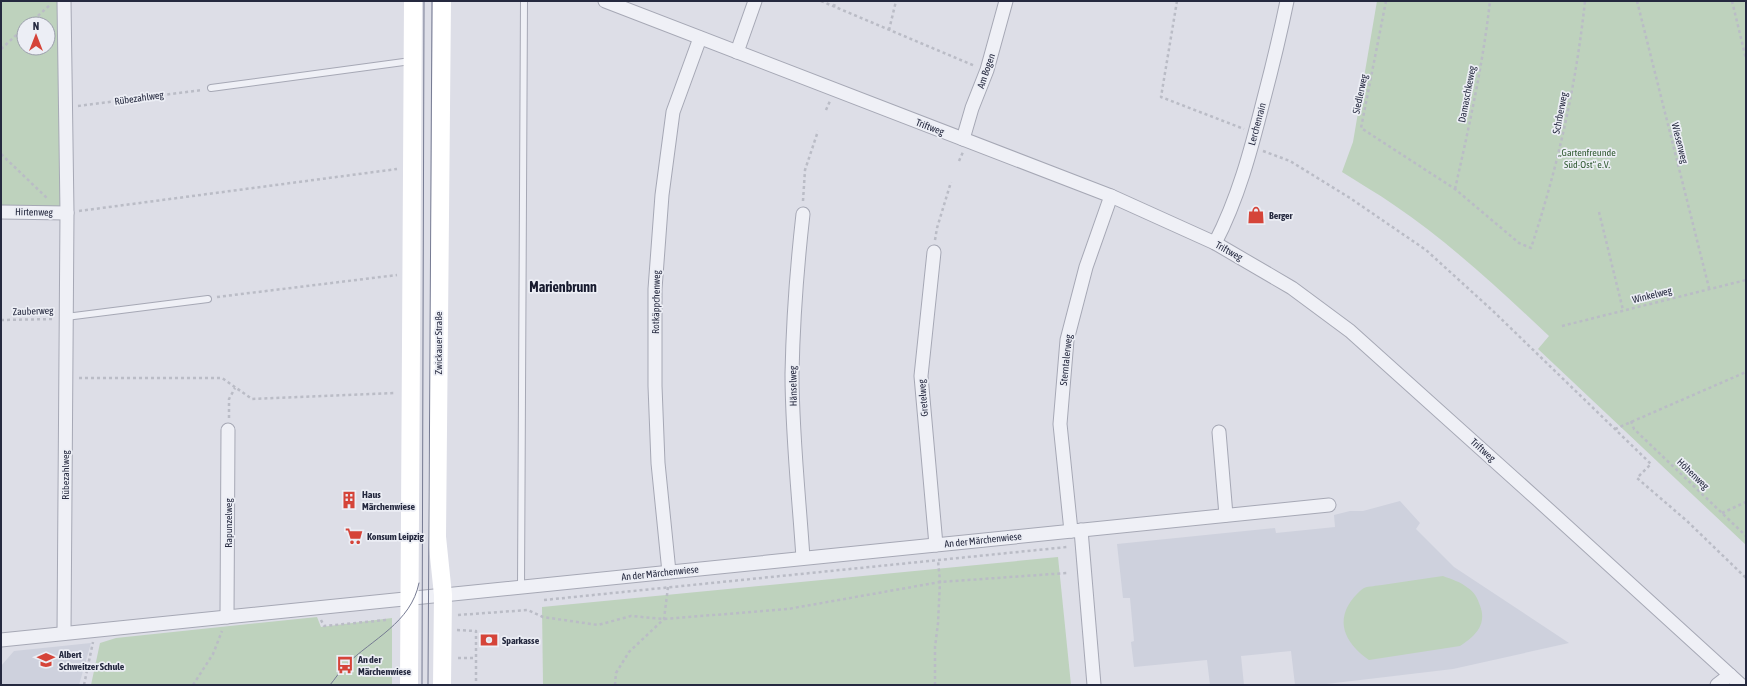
<svg xmlns="http://www.w3.org/2000/svg" width="1747" height="686" font-family="'Asap Condensed',sans-serif">
	<style>
		.built { fill: #ced1dd }
		.green { fill: #bed2bd; fill-rule: evenodd }
		.lines { fill: none; stroke-linecap: round; stroke-linejoin: round }
		.lane-casing { stroke: #a6a8b5; stroke-width: 8 }
		.street-casing { stroke: #a6a8b5; stroke-width: 15 }
		.path { stroke: #babcc6; stroke-width: 2.5; stroke-dasharray: 3 3; stroke-linecap: butt }
		.lane { stroke: #eff0f6; stroke-width: 6 }
		.street { stroke: #eff0f6; stroke-width: 13 }
		.secondary { stroke: #fff; stroke-width: 18 }
		.tram { stroke: #757a92; stroke-width: 1 }
		.labels { text-anchor: middle; dominant-baseline: central; stroke-width: 3.5; stroke-linejoin: round; paint-order: stroke }
		.street-label { font-size: 10px; fill: #25293f; stroke: #eceef5 }
		.park-label { font-size: 10px; fill: #325b33; stroke: #eceef5 }
		.poi-label { font-size: 10px; font-weight: bold; fill: #25293f; stroke: #eceef5; text-anchor: start }
		.district-label { font-size: 14px; font-weight: bold; fill: #181b2f; stroke: #eceef5 }
	</style>
	<rect width="100%" height="100%" fill="#dddee7"/>
	<g class="built">
		<polygon points="1400,501 1420,523 1416,529 1454,567 1569,643 1453,669 1318,685 1295,685 1291,651 1241,656 1244,685 1210,685 1207,660 1134,667 1131,642 1134,641 1130,598 1123,598 1117,544 1275,528 1276,533 1335,527 1334,515 1350,511 1363,511"/>
		<polygon points="91,643 79,685 1,685 1,666 14,651"/>
	</g>
	<g class="green">
		<path d="M 1,1 L 64,1 L 67,213 L 1,212 ZM 24,24 L 48,24 L 48,48 L 24,48 Z"/>
		<path d="M 1377,1 L 1746,1 L 1746,545 L 1538,349 L 1549,336 C 1500,290 1450,243 1394,205 C 1377,193 1359,183 1342,172 L 1353,142 Z"/>
		<polygon points="1058,557 1071,685 543,685 542,607"/>
		<path d="M 1443,576 C 1451,579 1461,582 1468,588 C 1474,592 1477,597 1479,603 C 1488,623 1477,635 1460,646 L 1369,660 C 1349,646 1334,625 1351,601 C 1354,597 1359,591 1364,588 C 1369,586 1377,586 1382,585 C 1402,582 1422,579 1443,576 Z"/>
		<polygon points="317,617 321,627 392,618 392,685 91,685 100,643 116,638"/>
	</g>
	<g class="lines">
		<g class="lane-casing">
			<g id="lane">
				<polyline points="211,88 411,61"/>
				<polyline points="66,317 208,299"/>
				<polyline points="521,587 524,1"/>
			</g>
		</g>
		<g class="street-casing">
			<g id="street">
				<polyline points="605,1 1111,196 1215,243 1292,288 1350,331 1538,500 1741,685"/>
				<polyline points="737,52 755,1"/>
				<polyline points="963,139 972,108 987,70 1006,1"/>
				<polyline points="1,212 67,213"/>
				<path d="M 803,214 C 797,267 793,320 792,374 C 792,435 799,497 803,558"/>
				<path d="M 1215,243 C 1238,199 1251,150 1263,102 C 1272,68 1280,35 1287,1"/>
				<polyline points="934,252 921,376 936,545"/>
				<polyline points="1219,432 1226,515"/>
				<polyline points="1081,530 1094,685"/>
				<polyline points="1071,531 1060,424 1067,340 1086,267 1111,196"/>
				<polyline points="669,572 658,463 655,386 655,289 662,195 673,112 700,38"/>
				<polyline points="227,617 228,430"/>
				<polyline points="64,633 67,213 64,1"/>
				<polyline points="1,640 1329,505"/>
				<polyline points="1717,685 1730,675"/>
			</g>
		</g>
		<g class="path">
			<polyline points="821,1 975,66"/>
			<polyline points="1177,1 1161,97 1244,129"/>
			<path d="M 1386,1 L 1361,128 L 1455,189 L 1519,243 L 1531,248 C 1558,166 1576,86 1585,1"/>
			<polyline points="1637,1 1709,288"/>
			<polyline points="1732,1 1746,59"/>
			<polyline points="834,7 835,1"/>
			<polyline points="29,24 51,4"/>
			<polyline points="889,30 896,1"/>
			<polyline points="1,49 24,28"/>
			<polyline points="78,106 202,90"/>
			<polyline points="826,110 830,101"/>
			<polyline points="1263,151 1290,161 1350,198 1426,250 1493,311 1651,464 1637,478 1687,521 1746,578"/>
			<polyline points="1,154 48,199"/>
			<polyline points="959,161 963,152"/>
			<path d="M 1455,189 C 1469,127 1483,64 1490,1"/>
			<polyline points="803,201 805,170 818,131"/>
			<polyline points="79,211 397,169"/>
			<polyline points="1599,212 1623,310"/>
			<polyline points="935,240 937,228 951,182"/>
			<polyline points="217,297 397,275"/>
			<polyline points="1,320 54,319"/>
			<polyline points="1562,326 1746,280"/>
			<polyline points="79,378 222,378 252,399 395,393"/>
			<polyline points="229,418 229,399 235,388"/>
			<polyline points="1631,421 1634,429 1746,536"/>
			<polyline points="1615,429 1746,372"/>
			<polyline points="1722,513 1746,502"/>
			<polyline points="544,600 1067,547"/>
			<polyline points="458,615 528,610 543,617 598,625 631,616 664,619 788,609 940,582 1067,573"/>
			<polyline points="321,620 324,626 386,620"/>
			<polyline points="457,630 476,631 476,685"/>
			<polyline points="458,658 476,658"/>
			<polyline points="84,685 93,642"/>
			<polyline points="193,685 213,654 222,631"/>
			<polyline points="615,685 616,673 629,652 664,619 668,587"/>
			<polyline points="935,685 935,647 938,623 940,582 938,560"/>
		</g>
		<use href="#lane" class="lane"/>
		<use href="#street" class="street"/>
		<g class="secondary">
			<polyline points="442,1 437,537 443,595 442,685"/>
			<polyline points="409,685 413,1"/>
		</g>
		<g class="tram">
			<path d="M 330,685 C 335,679 340,671 346,665 C 372,639 411,623 419,583"/>
			<polyline points="422,685 424,1"/>
			<polyline points="428,685 432,1"/>
		</g>
	</g>
	<defs>
		<g id="shop-bare" transform="scale(1.38)"><path d="M-5-2.5h2.3a2.7 3.5 0 0 1 5.4 0H5L5.5 6h-11ZM-1.5-2.5h3a1.5 2.3 0 0 0-3 0Z" fill="#d54439" stroke="#eceef5" stroke-width="2.5" paint-order="stroke"/></g>
		<g id="building-bare" transform="scale(1.38)"><path d="M-4-6H4V6H1V3H-1V6H-4ZM-2.5-4.3h1.7v1.8h-1.7ZM.8-4.3h1.7v1.8H.8ZM-2.5-1h1.7V.8h-1.7ZM.8-1h1.7V.8H.8Z" fill="#d54439" stroke="#eceef5" stroke-width="2.5" paint-order="stroke"/></g>
		<g id="supermarket-bare" transform="scale(1.38)"><path d="M-6-5.5h2.5l.6 2H6L4.5 2H-2.5L-4.4-4H-6ZM-1.5 3.2a1.3 1.3 0 1 0 .1 0ZM3 3.2a1.3 1.3 0 1 0 .1 0Z" fill="#d54439" stroke="#eceef5" stroke-width="2.5" paint-order="stroke"/></g>
		<g id="bank-bare" transform="scale(1.38)"><path d="M-6-4H6V4H-6ZM0-2.3a2.3 2.3 0 1 0 0 4.6a2.3 2.3 0 1 0 0-4.6Z" fill="#d54439" stroke="#eceef5" stroke-width="2.5" paint-order="stroke"/></g>
		<g id="school-bare" transform="scale(1.38)"><path d="M0-5L7-2L0 1L-7-2ZM-4 1L0 2.5L4 1V4Q0 6-4 4Z" fill="#d54439" stroke="#eceef5" stroke-width="2.5" paint-order="stroke"/></g>
		<g id="bus-bare" transform="scale(1.38)"><path d="M-5-6H5V4H4V6H2V4H-2V6H-4V4H-5ZM-3.5-4V0h7V-4ZM-3.5 1.2v1.5H-2V1.2ZM2 1.2v1.5H3.5V1.2Z" fill="#d54439" stroke="#eceef5" stroke-width="2.5" paint-order="stroke"/></g>
	</defs>
	<g fill-rule="evenodd">
		<use href="#shop-bare" x="1256" y="215"/>
		<use href="#building-bare" x="349" y="500"/>
		<use href="#supermarket-bare" x="354" y="536"/>
		<use href="#bank-bare" x="489" y="640"/>
		<use href="#school-bare" x="46" y="660"/>
		<use href="#bus-bare" x="345" y="665"/>
	</g>
	<g class="labels">
		<g class="street-label">
			<text transform="translate(986 71) rotate(-71)">Am Bogen</text>
			<text transform="translate(1360 94) rotate(-78)">Siedlerweg</text>
			<text transform="translate(1467 94) rotate(-79)">Damaschkeweg</text>
			<text transform="translate(139 98) rotate(-8)">Rübezahlweg</text>
			<text transform="translate(1560 113) rotate(-79)">Schrberweg</text>
			<text transform="translate(1257 124) rotate(-75)">Lerchenrain</text>
			<text transform="translate(930 127) rotate(21)">Triftweg</text>
			<text transform="translate(1680 143) rotate(76)">Wiesenweg</text>
			<text transform="translate(34 212) rotate(1)">Hirtenweg</text>
			<text transform="translate(1229 251) rotate(29)">Triftweg</text>
			<text transform="translate(1652 295) rotate(-14)">Winkelweg</text>
			<text transform="translate(656 302) rotate(-89)">Rotkäppchenweg</text>
			<text transform="translate(33 311) rotate(-2)">Zauberweg</text>
			<text transform="translate(438 343) rotate(-90)">Zwickauer Straße</text>
			<text transform="translate(1066 360) rotate(-84)">Sterntalerweg</text>
			<text transform="translate(793 386) rotate(-91)">Hänselweg</text>
			<text transform="translate(923 398) rotate(-95)">Gretelweg</text>
			<text transform="translate(1483 450) rotate(42)">Triftweg</text>
			<text transform="translate(1693 474) rotate(44)">Höhenweg</text>
			<text transform="translate(65 475) rotate(-90)">Rübezahlweg</text>
			<text transform="translate(228 523) rotate(-90)">Rapunzelweg</text>
			<text transform="translate(983 540) rotate(-6)">An der Märchenwiese</text>
			<text transform="translate(660 573) rotate(-6)">An der Märchenwiese</text>
		</g>
		<g class="park-label">
			<text x="1587" y="152">„Gartenfreunde<tspan x="1587" dy="12">Süd-Ost“ e.V.</tspan></text>
		</g>
		<g class="poi-label">
			<text x="1269" y="215">Berger</text>
			<text x="362" y="494">Haus<tspan x="362" dy="12">Märchenwiese</tspan></text>
			<text x="367" y="536">Konsum Leipzig</text>
			<text x="502" y="640">Sparkasse</text>
			<text x="59" y="654">Albert<tspan x="59" dy="12">Schweitzer Schule</tspan></text>
			<text x="358" y="659">An der<tspan x="358" dy="12">Märchenwiese</tspan></text>
		</g>
		<g class="district-label">
			<text x="563" y="287">Marienbrunn</text>
		</g>
	</g>
	<rect width="1747" height="686" fill="none" stroke="#25293f" stroke-width="4"/>
	<g transform="translate(36 36)"><circle r="19" fill="#eceef5" stroke="#9c9fac"/>
	<path d="M0-3L7 15L0 10L-7 15Z" fill="#d54439"/>
	<text y="-6" font-size="11" font-weight="bold" text-anchor="middle" fill="#25293f">N</text>
	</g>
</svg>
